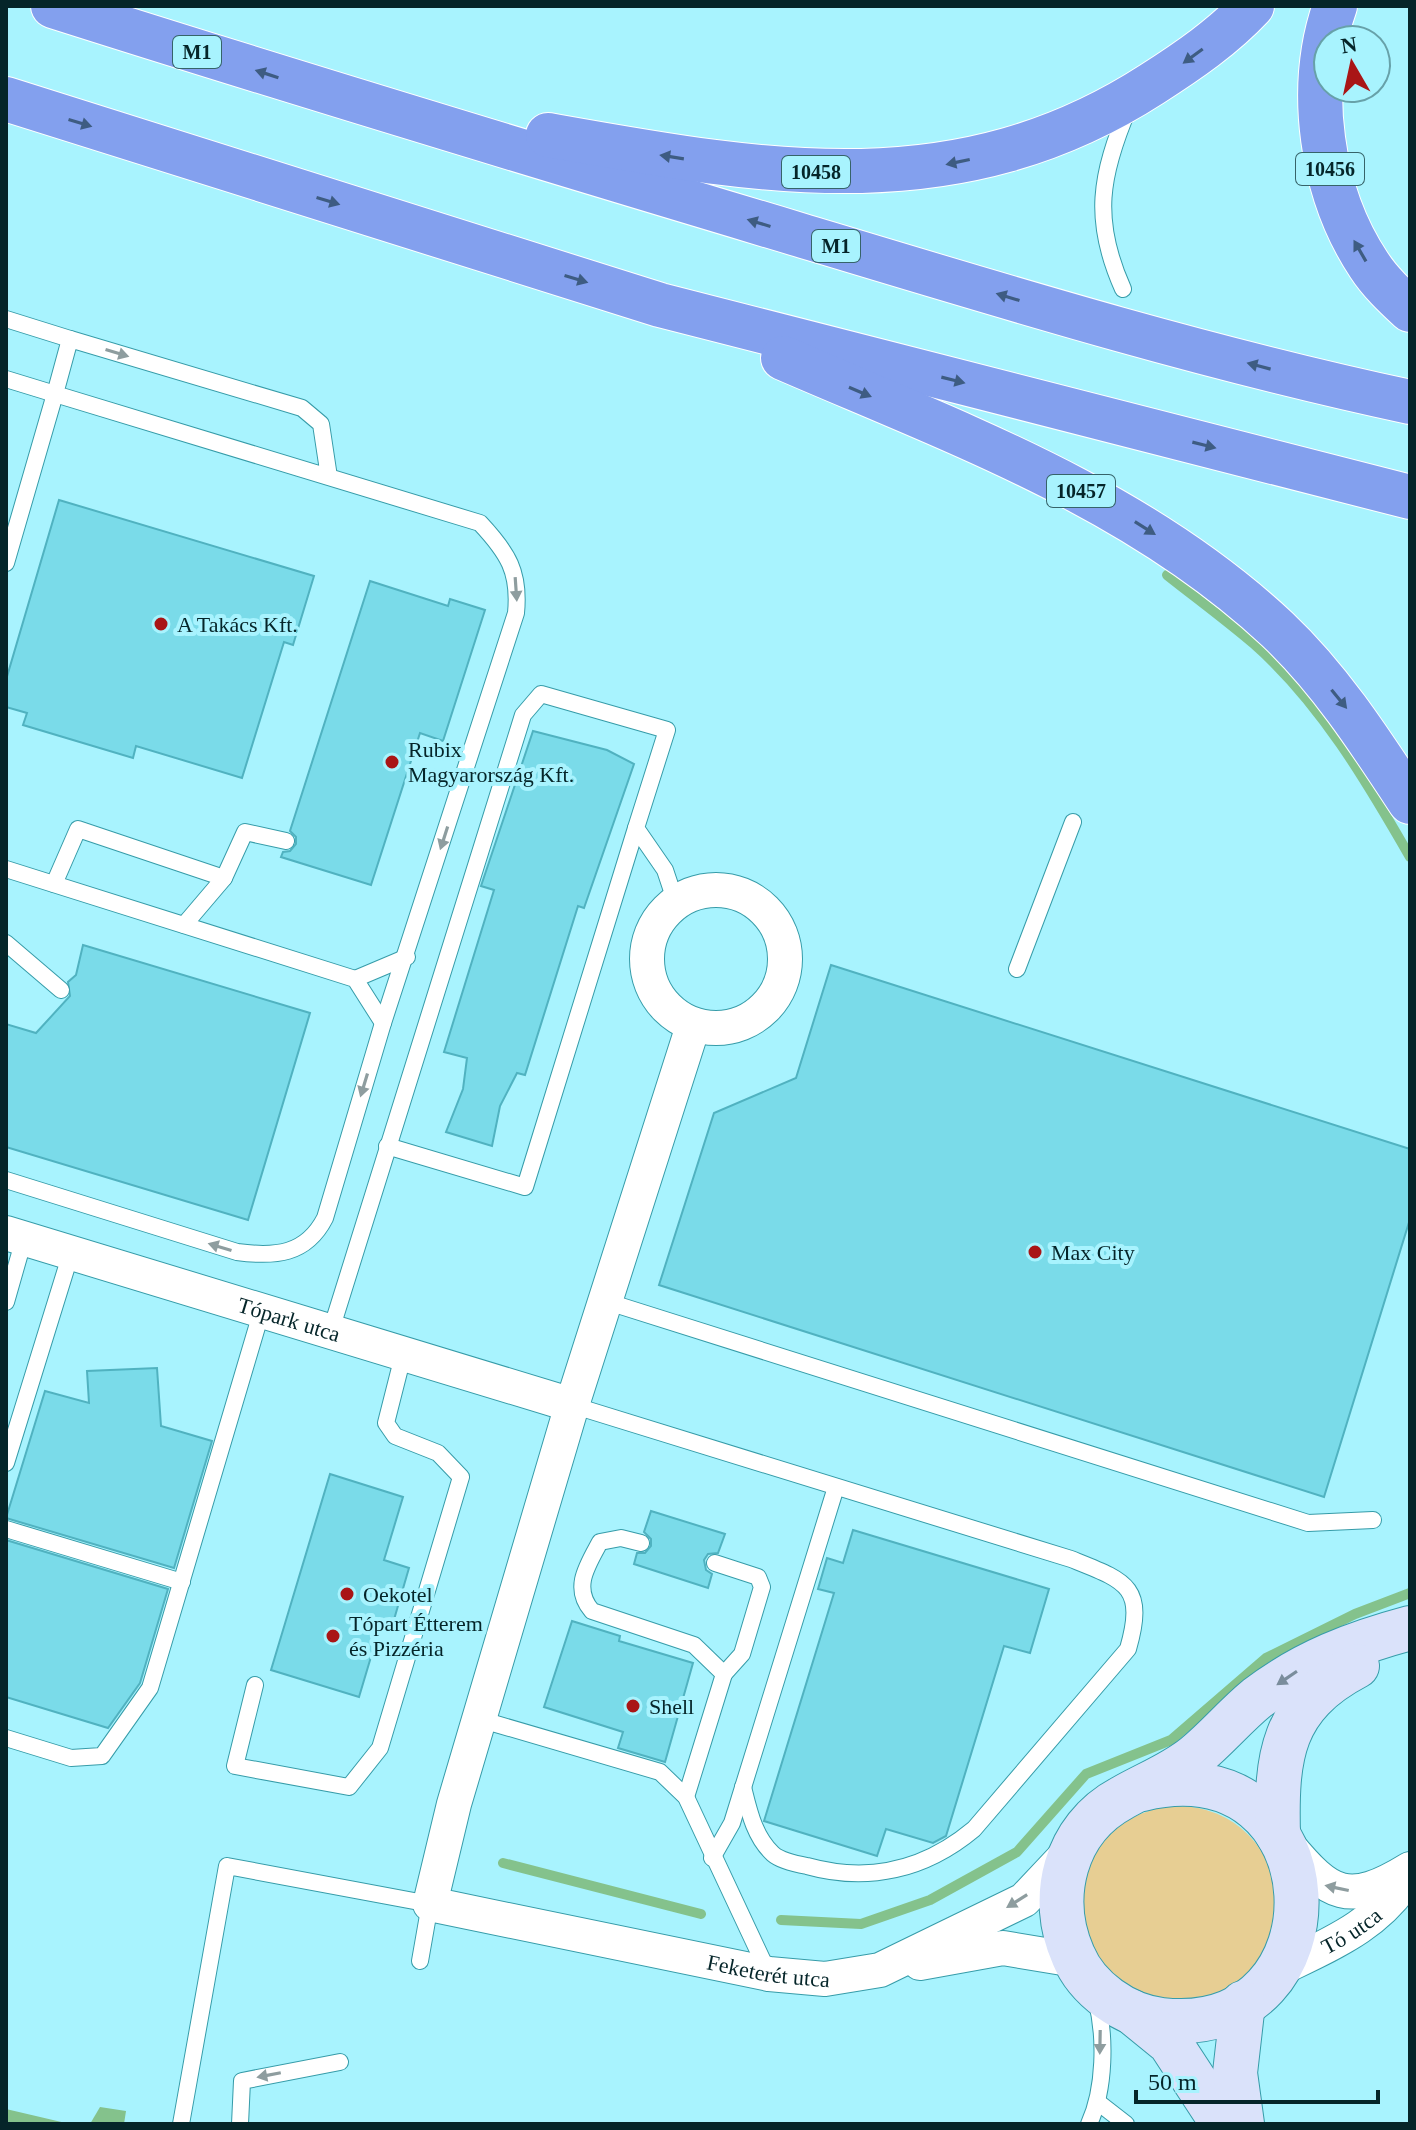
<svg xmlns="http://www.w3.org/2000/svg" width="1416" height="2130" font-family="Georgia,serif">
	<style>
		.green { fill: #e7ce93 }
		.water { fill: #84c28c }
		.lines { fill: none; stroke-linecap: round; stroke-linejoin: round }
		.stream { stroke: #84c28c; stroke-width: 10 }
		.building { fill: #7adbe9; stroke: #50b2c0; stroke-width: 2 }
		.lane-casing { stroke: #369ca9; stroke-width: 18 }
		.street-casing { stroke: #369ca9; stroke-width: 36 }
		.secondary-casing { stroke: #369ca9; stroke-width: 46 }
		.highway-casing { stroke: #fff; stroke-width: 46 }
		.lane { stroke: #fff; stroke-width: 16 }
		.street { stroke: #fff; stroke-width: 34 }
		.secondary { stroke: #dae2fa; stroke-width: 44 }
		.highway { stroke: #83a0ee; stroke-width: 44 }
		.oneway { fill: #3e5c82 }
		.oneway2 { fill: #8e9d9f }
		.oneway3 { fill: #7a8d9c }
		.poi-dot { fill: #a91516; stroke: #a8f3fe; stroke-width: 3 }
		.labels { text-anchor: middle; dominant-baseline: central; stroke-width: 8; stroke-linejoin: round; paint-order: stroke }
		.shield { fill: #a8f3fe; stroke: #366369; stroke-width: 2 }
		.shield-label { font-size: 20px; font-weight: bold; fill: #052529 }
		.poi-label { font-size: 22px; fill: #052529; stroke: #a8f3fe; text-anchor: start }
		.street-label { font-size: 22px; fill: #052529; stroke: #a8f3fe }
	</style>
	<rect width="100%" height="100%" fill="#a8f3fe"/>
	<circle class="green" cx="1179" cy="1904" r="98"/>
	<g class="water">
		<polygon points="100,2107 126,2111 124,2124 90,2124"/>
		<polygon points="6,2109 70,2124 6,2124"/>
	</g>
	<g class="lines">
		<g class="stream">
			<path d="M 1167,575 C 1196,598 1226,620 1254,644 C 1320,702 1367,782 1410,857"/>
			<polyline points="503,1863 701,1914"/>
			<polyline points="781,1920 861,1924 930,1900 1017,1852 1086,1774 1171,1740 1266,1658 1355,1614 1410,1593"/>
		</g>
	</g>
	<g class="building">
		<polygon points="59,500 314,576 293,645 284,642 242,778 136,746 133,758 23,725 27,713 6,707 6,680"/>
		<polygon points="370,581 448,606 450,599 485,610 443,741 420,733 371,885 281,857 283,852 290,851 296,844 296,837 290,831"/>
		<polygon points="533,731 607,750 634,764 584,908 578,906 525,1075 517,1073 500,1106 492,1146 446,1132 463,1089 467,1058 444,1052 494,890 481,886"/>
		<polygon points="83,945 310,1013 248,1220 6,1147 6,1024 36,1033 70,996 68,982 76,975"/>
		<polygon points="831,965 1410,1149 1410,1219 1324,1497 659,1285 714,1113 796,1078"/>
		<polygon points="157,1368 161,1426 212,1441 174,1568 6,1518 45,1391 89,1403 87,1371"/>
		<polygon points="330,1474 403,1497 384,1560 409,1568 393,1623 382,1620 359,1697 271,1670"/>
		<polygon points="651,1511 725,1534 718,1553 708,1554 704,1560 706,1570 712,1574 708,1588 634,1564 637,1553 645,1553 651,1546 651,1539 644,1532"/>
		<polygon points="853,1530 1049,1589 1030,1653 1004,1646 946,1836 933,1843 886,1829 877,1856 764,1821 834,1593 818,1589 827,1558 843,1563"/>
		<polygon points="6,1540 168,1589 140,1683 108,1728 6,1697"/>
		<polygon points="572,1621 620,1636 619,1641 693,1663 665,1762 618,1748 623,1732 544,1707"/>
	</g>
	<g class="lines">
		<g class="lane-casing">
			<g id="lane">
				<path d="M 1123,289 C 1092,220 1100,175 1129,107"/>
				<polyline points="6,319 70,339"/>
				<polyline points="6,379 55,394 6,563"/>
				<polyline points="6,869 355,979 383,1023"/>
				<polyline points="54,884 78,829 224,878"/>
				<polyline points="184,925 224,878 245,832 286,841"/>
				<polyline points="6,943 61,990"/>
				<polyline points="1017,969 1073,822"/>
				<polyline points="355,979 407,957"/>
				<polyline points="387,1146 525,1187 636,828"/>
				<path d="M 6,1180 L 237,1252 C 275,1257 306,1255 325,1218 L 383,1023 L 516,613 C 520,572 508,553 480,523 L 55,394 L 70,339 L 302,408 L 321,424 L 329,477"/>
				<polyline points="605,1301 1308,1523 1373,1520"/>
				<polyline points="6,1302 24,1239"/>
				<polyline points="331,1330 523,715 541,694 667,730 636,828 665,870 676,903"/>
				<path d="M 572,1405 L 1071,1559 C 1126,1581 1146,1586 1128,1649 L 974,1829 C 925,1870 868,1883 807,1866 C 796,1864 781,1861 773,1854 C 754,1836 749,1811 743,1787"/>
				<polyline points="6,1463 71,1253"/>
				<polyline points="6,1529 182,1582"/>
				<path d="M 641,1543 L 621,1538 L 600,1542 C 587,1566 572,1588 592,1611 L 694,1645 L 724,1674 L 686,1797"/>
				<polyline points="715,1563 758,1577 762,1587 742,1654 724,1674"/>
				<polyline points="255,1685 235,1766 349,1787 380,1748 461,1477 438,1453 395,1436 386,1423 404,1352"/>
				<polyline points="479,1719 660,1772 686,1797 768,1972"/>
				<polyline points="6,1738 71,1758 102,1756 150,1688 262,1310"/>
				<polyline points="712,1858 732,1823 836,1487"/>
				<polyline points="1099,2103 1126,2124"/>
				<polyline points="181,2124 227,1866 430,1904 420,1961"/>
				<polyline points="240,2124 242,2081 340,2062"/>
				<path d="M 1089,2124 C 1105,2089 1106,2036 1096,1999"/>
			</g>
		</g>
		<g class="street-casing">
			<g id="street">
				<circle cx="716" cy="959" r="69"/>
				<path id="s1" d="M 693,1026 L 572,1405 L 454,1804 L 430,1904 L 769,1974 L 825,1979 L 880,1970 L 1024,1900 L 1073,1848"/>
				<path id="s2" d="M 6,1233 L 572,1405"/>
				<path d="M 1287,1844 C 1330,1896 1348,1907 1410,1869"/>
				<polyline points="920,1963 1003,1948 1075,1960"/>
				<path id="s3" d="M 1277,1970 C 1329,1945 1380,1925 1410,1873"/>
			</g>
		</g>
		<g class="secondary-casing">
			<g id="secondary">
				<path d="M 1142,1789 C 1340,1742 1349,2041 1162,2020 C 1125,2016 1087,1989 1073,1955 C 1048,1898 1064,1829 1122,1798 C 1146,1784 1173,1774 1195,1756 C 1217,1738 1235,1716 1257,1698 C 1304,1662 1354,1643 1410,1628"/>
				<path d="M 1278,1835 C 1276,1756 1281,1706 1357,1666"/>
				<polyline points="1132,2012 1170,2043 1223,2124"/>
				<polyline points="1242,2124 1235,2073 1243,2003"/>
			</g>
		</g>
		<g class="highway-casing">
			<g id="highway">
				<path d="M 53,6 C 301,85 550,160 800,235 C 1002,296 1204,358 1410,402"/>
				<path d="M 1335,6 C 1306,88 1321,193 1369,265 C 1380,282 1395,296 1410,310"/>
				<polyline points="6,99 660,305 1410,497"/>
				<path d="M 548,135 C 762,173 957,210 1152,84 C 1188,61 1223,37 1252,6"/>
				<path d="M 783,358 C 956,433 1137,498 1277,629 C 1330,679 1370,741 1410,802"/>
			</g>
		</g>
		<use href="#lane" class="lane"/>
		<use href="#street" class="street"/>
		<use href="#secondary" class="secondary"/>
		<use href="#highway" class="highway"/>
	</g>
	<defs><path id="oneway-solid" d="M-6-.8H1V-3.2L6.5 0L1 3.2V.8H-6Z" transform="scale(2)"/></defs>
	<g class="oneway">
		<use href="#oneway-solid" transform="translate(1193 56) rotate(144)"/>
		<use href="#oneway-solid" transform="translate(267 74) rotate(-162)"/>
		<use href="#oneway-solid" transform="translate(80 123) rotate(17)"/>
		<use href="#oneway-solid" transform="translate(672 157) rotate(-171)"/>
		<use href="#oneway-solid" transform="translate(958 162) rotate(168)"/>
		<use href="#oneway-solid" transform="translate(328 201) rotate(17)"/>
		<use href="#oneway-solid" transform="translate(759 223) rotate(-163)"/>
		<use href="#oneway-solid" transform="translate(1360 251) rotate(-120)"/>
		<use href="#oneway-solid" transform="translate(576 279) rotate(17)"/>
		<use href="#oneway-solid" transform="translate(1008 297) rotate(-163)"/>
		<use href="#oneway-solid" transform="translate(1259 366) rotate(-165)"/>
		<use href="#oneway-solid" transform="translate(953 380) rotate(14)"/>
		<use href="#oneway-solid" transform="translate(860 392) rotate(23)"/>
		<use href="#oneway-solid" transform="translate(1204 445) rotate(14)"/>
		<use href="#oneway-solid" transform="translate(1145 528) rotate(32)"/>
		<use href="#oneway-solid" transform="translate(1339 699) rotate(51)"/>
	</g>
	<g class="oneway2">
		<use href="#oneway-solid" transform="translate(117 353) rotate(17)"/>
		<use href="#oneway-solid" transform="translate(516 589) rotate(86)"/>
		<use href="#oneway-solid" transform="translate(444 838) rotate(108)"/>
		<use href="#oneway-solid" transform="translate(364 1085) rotate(107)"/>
		<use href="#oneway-solid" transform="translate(220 1247) rotate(-163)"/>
		<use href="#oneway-solid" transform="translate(1337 1888) rotate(-168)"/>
		<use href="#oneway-solid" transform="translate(1017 1901) rotate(148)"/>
		<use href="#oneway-solid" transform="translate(1100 2042) rotate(91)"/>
		<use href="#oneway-solid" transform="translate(269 2075) rotate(169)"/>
	</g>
	<use class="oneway3" href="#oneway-solid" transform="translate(1287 1678) rotate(146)"/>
	<g class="poi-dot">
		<circle cx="161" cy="624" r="8"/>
		<circle cx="392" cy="762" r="8"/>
		<circle cx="1035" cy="1252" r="8"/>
		<circle cx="347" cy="1594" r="8"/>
		<circle cx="333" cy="1636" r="8"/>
		<circle cx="633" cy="1706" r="8"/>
	</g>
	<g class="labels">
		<g class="shield">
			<rect x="173" y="36" width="48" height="32" rx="6"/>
			<rect x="1296" y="153" width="68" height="32" rx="6"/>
			<rect x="782" y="156" width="68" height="32" rx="6"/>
			<rect x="812" y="230" width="48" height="32" rx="6"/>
			<rect x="1047" y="475" width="68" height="32" rx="6"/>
		</g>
		<g class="shield-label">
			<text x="197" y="52">M1</text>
			<text x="1330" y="169">10456</text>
			<text x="816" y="172">10458</text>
			<text x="836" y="246">M1</text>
			<text x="1081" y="491">10457</text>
		</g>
		<g class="poi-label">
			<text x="177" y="624">A Takács Kft.</text>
			<text x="408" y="749">Rubix<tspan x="408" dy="25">Magyarország Kft.</tspan></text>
			<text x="1051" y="1252">Max City</text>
			<text x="363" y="1594">Oekotel</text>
			<text x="349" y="1623">Tópart Étterem<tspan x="349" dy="25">és Pizzéria</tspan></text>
			<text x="649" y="1706">Shell</text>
		</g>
		<g class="street-label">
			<text stroke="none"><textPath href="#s2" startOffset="296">Tópark utca</textPath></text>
			<text stroke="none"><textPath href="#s3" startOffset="84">Tó utca</textPath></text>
			<text stroke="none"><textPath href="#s1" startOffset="1262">Feketerét utca</textPath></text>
		</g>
	</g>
	<rect width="1416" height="2130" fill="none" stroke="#052529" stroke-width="16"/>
	<g transform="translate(1352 64) rotate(351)"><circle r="38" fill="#a8f3fe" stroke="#67a1a9" stroke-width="2"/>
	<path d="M0-6L14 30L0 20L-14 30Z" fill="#a91516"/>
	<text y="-12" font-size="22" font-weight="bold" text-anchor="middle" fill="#052529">N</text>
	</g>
	<path d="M1136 2090v12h242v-12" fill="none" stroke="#052529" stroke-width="4"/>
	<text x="1148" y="2090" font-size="24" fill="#052529" stroke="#a8f3fe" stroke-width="6" paint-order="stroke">50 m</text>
</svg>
